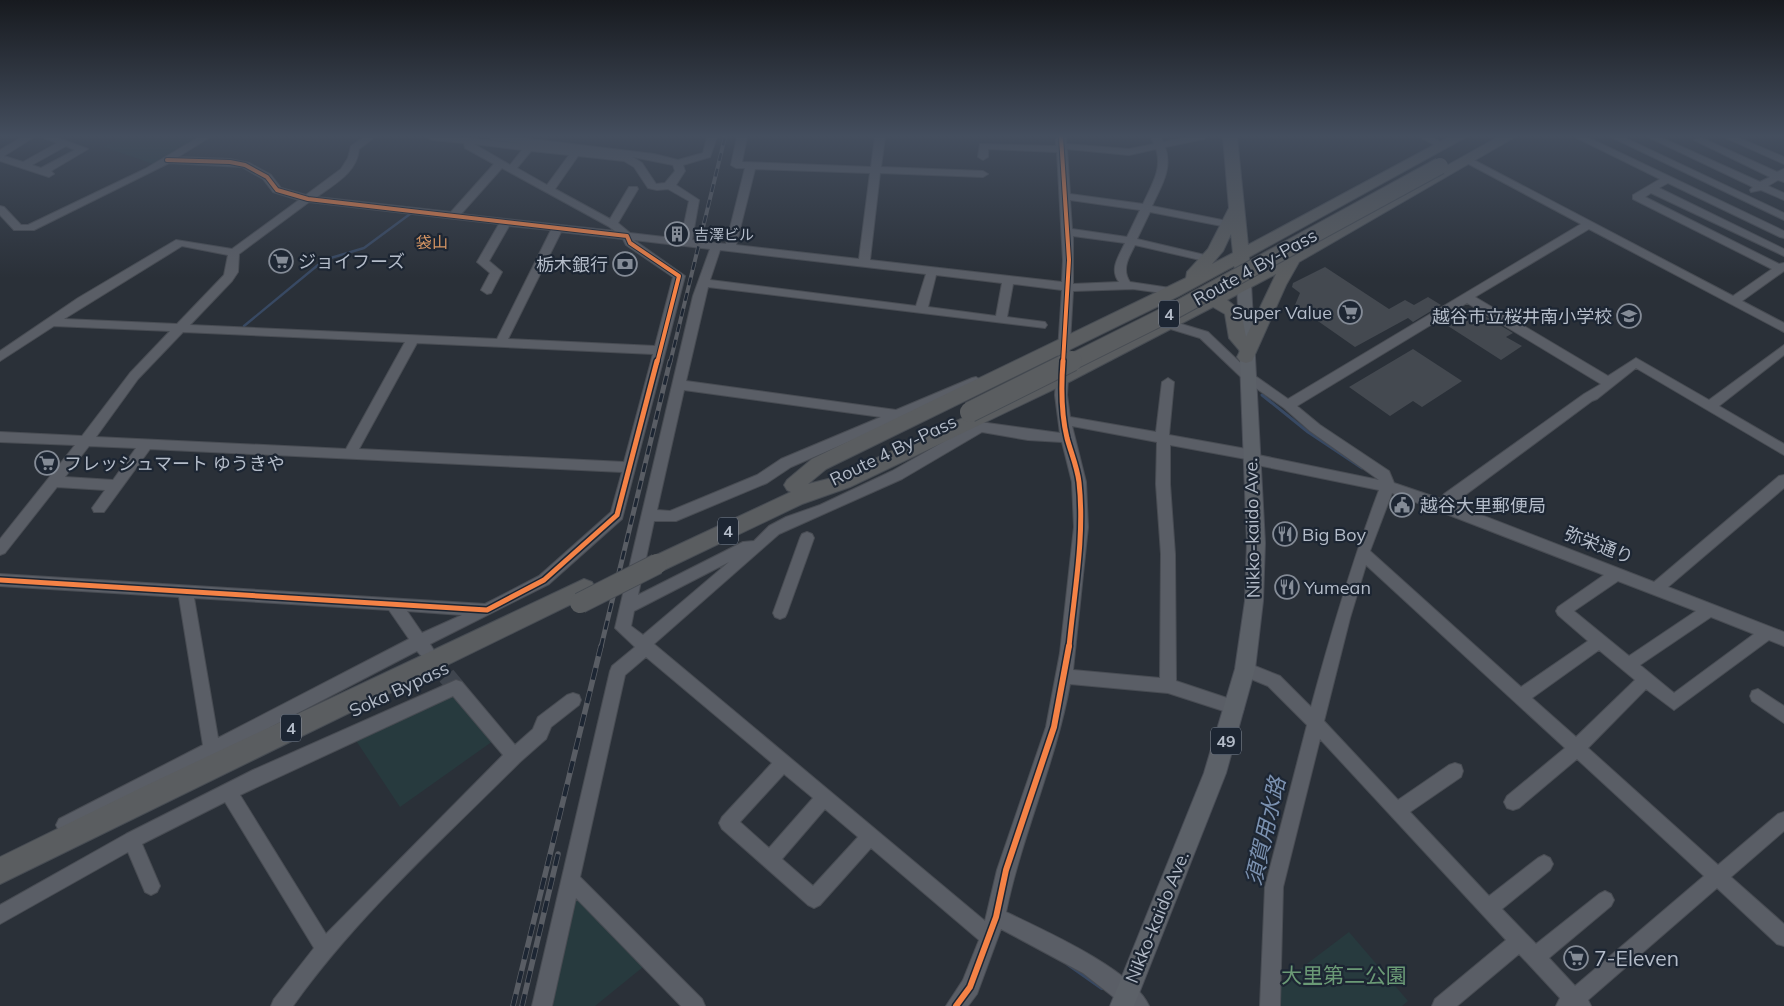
<svg xmlns="http://www.w3.org/2000/svg" width="1784" height="1006" font-family="Mulish,'Noto Sans JP',sans-serif">
	<style>
		.green { fill: #273a3e }
		.lines { fill: none; stroke-linecap: round; stroke-linejoin: round }
		.stream-far2 { stroke: #384963; stroke-width: 2.5 }
		.stream-far1 { stroke: #384963; stroke-width: 3 }
		.stream { stroke: #384963; stroke-width: 4 }
		.building { fill: #444950 }
		.minor-tunnel { stroke: #3f454e; stroke-width: 18; stroke-dasharray: 18 9; stroke-linecap: butt }
		.minor-casing { stroke: #484c53; stroke-width: 2 }
		.major-casing { stroke: #484c55; stroke-width: 2 }
		.highway-casing { stroke: #474c53; stroke-width: 2 }
		.minor { fill: #5a5e66; fill-rule: evenodd }
		.major { fill: #5c6168; fill-rule: evenodd }
		.highway { fill: #5a5d60; fill-rule: evenodd }
		.rail-far2-casing { stroke: #595d64; stroke-width: 4 }
		.rail-far1-casing { stroke: #595d64; stroke-width: 5 }
		.rail-casing { stroke: #595d64; stroke-width: 5.5 }
		.rail-far2 { stroke: #1d2633; stroke-width: 2.5; stroke-dasharray: 8; stroke-linecap: butt }
		.rail-far1 { stroke: #1d2633; stroke-width: 3; stroke-dasharray: 9; stroke-linecap: butt }
		.rail { stroke: #1d2633; stroke-width: 4; stroke-dasharray: 12; stroke-linecap: butt }
		.highway-bridge-far1-casing { stroke: #474c53; stroke-width: 18; stroke-linecap: butt }
		.highway-bridge-casing { stroke: #474c53; stroke-width: 22; stroke-linecap: butt }
		.highway-bridge-far1 { stroke: #5a5d60; stroke-width: 16 }
		.highway-bridge { stroke: #5a5d60; stroke-width: 20 }
		.cycleway-far2-casing { stroke: #1d2633; stroke-width: 6 }
		.cycleway-far1-casing { stroke: #1d2633; stroke-width: 8 }
		.cycleway-casing { stroke: #1d2633; stroke-width: 9 }
		.cycleway-far2 { stroke: #f48246; stroke-width: 4 }
		.cycleway-far1 { stroke: #f48246; stroke-width: 5 }
		.cycleway { stroke: #f48246; stroke-width: 6 }
		.labels { text-anchor: middle; dominant-baseline: central; stroke-width: 4.5; stroke-linejoin: round; paint-order: stroke }
		.far-poi-label { font-size: 15px; fill: #b4bcc9; stroke: #1d2633; text-anchor: start }
		.far-quarter-label { font-size: 16px; fill: #d59563; stroke: #1d2633 }
		.shield { fill: #1d2633; stroke: #878f9c; stroke-width: 1 }
		.shield-label { font-size: 16px; font-weight: bold; fill: #b4bcc9 }
		.poi-label { font-size: 18px; fill: #b4bcc9; stroke: #1d2633; text-anchor: start }
		.street-label { font-size: 18px; fill: #b4bcc9; stroke: #1d2633 }
		.near-poi-label { font-size: 21px; fill: #b4bcc9; stroke: #1d2633; text-anchor: start }
		.near-park-label { font-size: 21px; fill: #6b9a76; stroke: #1d2633 }
		.near-water-label { font-size: 22px; font-style: italic; fill: #7c92b1; stroke: #1d2633 }
	</style>
	<rect width="100%" height="100%" fill="#2a3038"/>
	<g class="green">
		<polygon points="121,137 203,137 156,165 104,147"/>
		<polygon points="453,693 493,741 400,807 355,739"/>
		<polygon points="571,892 643,967 595,1006 547,1006"/>
		<polygon points="1349,932 1408,1001 1402,1006 1278,1006 1279,985"/>
	</g>
	<g class="lines">
		<polyline class="stream-far2" points="244,326 324,260 364,248 410,214"/>
		<polyline class="stream-far1" points="1262,395 1308,432 1362,468"/>
		<polyline class="stream" points="1068,964 1102,988"/>
	</g>
	<g class="building">
		<polygon points="1325,267 1389,309 1405,300 1414,305 1428,297 1441,305 1413,322 1408,318 1355,347 1295,305 1300,293 1292,287 1293,283"/>
		<polygon points="1475,310 1513,333 1506,337 1522,346 1501,360 1448,326"/>
		<polygon points="1413,349 1462,381 1422,407 1413,401 1390,416 1349,387"/>
	</g>
	<g class="lines">
		<polyline class="minor-tunnel" points="429,655 456,687"/>
		<g class="minor-casing">
			<g id="minor">
				<path d="M 22,137 L 34,137 L 4,156 L 23,162 L 57,143 L 42,137 L 56,137 L 88,149 L 51,171 L 54,174 L 49,177 L 0,161 L 0,150 ZM 66,146 L 75,150 L 41,168 L 32,165 Z"/>
				<path d="M 199,137 L 210,137 L 178,157 L 230,159 L 249,163 L 271,175 L 281,188 L 306,195 L 341,169 L 348,158 L 351,146 L 364,137 L 375,137 L 359,149 C 357,173 334,184 317,197 L 451,212 L 494,164 L 465,148 L 464,143 L 432,140 L 427,137 L 457,137 L 526,144 L 493,140 L 488,137 L 515,137 L 654,154 L 678,160 L 703,153 L 707,137 L 717,137 L 710,157 L 683,165 L 685,171 L 676,185 L 699,200 L 692,240 L 726,244 L 745,168 L 736,168 L 731,165 L 737,137 L 747,137 L 742,162 L 871,167 L 875,137 L 885,137 L 881,167 L 983,171 L 988,174 L 983,177 L 880,173 L 870,260 L 1062,282 L 1063,260 L 1057,152 L 988,149 L 988,157 L 983,160 L 978,157 L 980,144 L 1056,146 L 1056,137 L 1066,137 L 1066,144 L 1129,149 L 1154,144 L 1151,137 L 1161,137 L 1163,142 L 1188,137 L 1206,137 L 1204,139 L 1165,147 C 1173,169 1161,186 1152,206 L 1227,221 L 1232,224 L 1227,227 L 1150,212 L 1137,239 L 1209,256 L 1215,259 L 1209,262 L 1135,245 C 1129,257 1121,269 1130,282 L 1177,289 L 1177,295 L 1133,289 L 1073,291 L 1067,395 L 1070,417 L 1156,432 L 1162,382 L 1168,378 L 1174,382 L 1169,435 L 1252,450 L 1257,452 L 1258,455 L 1379,480 L 1310,431 L 1284,408 L 1243,379 L 1200,338 L 1164,327 L 1164,321 L 1168,320 L 1208,332 L 1251,373 L 1288,399 L 1581,224 L 1465,162 L 1465,158 L 1468,157 L 1733,296 L 1772,269 L 1633,199 L 1633,195 L 1660,179 L 1575,137 L 1587,137 L 1784,231 L 1784,238 L 1780,237 L 1668,183 L 1659,188 L 1784,249 L 1784,256 L 1651,193 L 1645,197 L 1779,264 L 1784,263 L 1784,271 L 1742,301 L 1784,323 L 1784,332 L 1589,229 L 1475,297 L 1608,376 L 1636,358 L 1709,400 L 1784,345 L 1784,355 L 1719,406 L 1784,444 L 1784,455 L 1636,368 L 1597,399 L 1592,401 L 1453,504 L 1654,582 L 1779,476 L 1784,475 L 1784,488 L 1668,587 L 1784,632 L 1784,646 L 1769,640 L 1674,710 L 1646,689 L 1588,748 L 1718,865 L 1778,814 L 1784,812 L 1784,831 L 1731,877 L 1784,924 L 1784,946 L 1777,944 L 1717,888 L 1588,1000 L 1591,1006 L 1556,1006 L 1560,998 L 1519,954 L 1457,1006 L 1432,1006 L 1435,999 L 1506,940 L 1320,739 L 1283,887 L 1280,1006 L 1260,1006 L 1265,887 L 1307,725 L 1268,686 L 1239,674 L 1237,669 L 1239,664 L 1245,662 L 1280,676 L 1311,707 C 1331,633 1352,562 1379,490 L 1252,464 L 1247,463 L 1246,459 L 1170,445 L 1170,484 L 1175,554 L 1176,681 L 1242,703 L 1244,708 L 1242,713 L 1236,715 L 1168,693 L 1070,684 C 1056,762 1022,834 1006,912 C 1041,929 1134,970 1149,1006 L 1125,1006 L 1083,973 L 1001,929 L 977,994 L 968,1006 L 946,1006 L 963,980 L 979,940 L 871,848 L 820,905 L 814,908 L 808,905 L 722,829 L 719,823 L 722,817 L 772,763 L 646,657 L 625,675 L 580,877 L 702,999 L 705,1006 L 681,1006 L 576,898 L 552,1006 L 532,1006 L 610,671 L 612,666 L 635,647 L 615,628 L 693,296 L 710,249 L 634,240 L 685,276 L 622,519 L 549,584 L 430,644 L 435,652 L 432,657 C 425,660 422,657 417,651 L 219,754 L 218,756 L 71,831 L 65,834 L 59,831 L 56,825 L 59,819 L 203,745 L 179,597 L 0,586 L 0,574 L 485,604 L 539,576 L 611,512 L 622,472 L 150,449 L 104,512 L 94,512 L 92,508 L 105,490 L 57,487 L 5,553 L 0,555 L 0,539 L 75,445 L 0,442 L 0,432 L 82,436 L 130,373 L 170,331 L 54,326 L 0,361 L 0,351 L 78,298 L 176,240 L 232,249 L 299,200 L 273,192 L 263,179 L 242,167 L 169,163 L 34,230 L 14,230 L 0,215 L 0,206 L 4,207 L 21,225 L 28,225 L 145,169 ZM 474,144 L 522,150 L 510,165 ZM 1067,149 L 1129,155 L 1156,149 C 1163,169 1151,186 1143,204 L 1070,194 ZM 531,151 L 569,155 L 547,185 L 517,168 ZM 578,156 L 624,161 L 634,167 L 648,188 L 657,190 L 668,189 L 689,201 L 681,239 L 630,233 L 618,223 L 638,189 L 637,187 L 629,187 L 610,219 L 555,189 ZM 633,157 L 673,165 L 675,171 L 665,183 L 656,184 L 642,163 ZM 502,168 L 608,226 L 615,231 L 461,214 ZM 755,169 L 870,173 L 859,259 L 736,245 ZM 1070,200 L 1140,210 L 1127,237 L 1072,229 ZM 309,202 L 499,224 L 477,262 L 490,273 L 481,290 L 487,294 L 491,293 L 502,272 L 489,261 L 509,226 L 551,230 L 497,339 L 190,325 L 232,281 L 238,272 L 239,254 ZM 561,232 L 623,239 L 626,245 L 673,277 L 655,346 L 508,339 ZM 1073,236 L 1125,243 C 1119,256 1109,269 1119,282 L 1073,284 ZM 182,246 L 228,255 L 224,275 L 177,324 L 64,319 ZM 720,250 L 926,274 L 916,306 L 710,280 ZM 936,275 L 1002,283 L 996,316 L 928,307 ZM 1013,284 L 1062,290 L 1055,395 L 1060,433 L 980,422 L 975,424 L 892,471 L 820,505 L 786,517 L 769,526 L 754,541 L 743,542 L 638,595 L 654,521 L 676,521 L 767,483 L 791,467 L 980,384 L 982,381 L 976,377 L 972,378 L 896,410 L 686,381 L 708,287 L 1045,328 L 1047,325 L 1045,322 L 1007,317 ZM 1467,303 L 1601,384 L 1584,394 L 1444,494 L 1441,499 L 1394,483 L 1389,471 L 1320,425 L 1297,406 ZM 183,332 L 405,342 L 346,449 L 96,437 L 138,379 ZM 417,343 L 653,354 L 624,462 L 359,449 ZM 684,390 L 881,417 L 781,459 L 757,475 L 670,511 L 657,510 ZM 1072,426 L 1157,442 L 1156,484 L 1161,554 L 1160,678 L 1073,670 L 1088,527 L 1086,482 ZM 982,432 L 1028,440 L 1062,442 L 1072,482 L 1074,527 L 1060,653 L 1046,727 L 997,870 L 985,921 L 654,644 L 779,534 L 902,479 ZM 89,446 L 136,448 L 113,480 L 65,477 ZM 1392,493 L 1604,575 L 1558,607 L 1556,611 L 1558,615 L 1588,641 L 1521,687 L 1370,551 ZM 729,562 L 643,635 L 631,626 L 634,611 ZM 1366,565 L 1565,748 L 1507,796 L 1504,802 L 1507,808 L 1513,810 L 1519,808 L 1577,759 L 1704,876 L 1575,986 L 1549,958 L 1611,906 L 1614,900 L 1611,894 L 1605,891 L 1599,894 L 1536,944 L 1502,909 L 1550,870 L 1553,864 L 1550,858 L 1544,855 L 1538,858 L 1489,896 L 1410,812 L 1461,777 L 1463,771 L 1461,765 L 1455,763 L 1449,765 L 1398,800 L 1324,721 L 1350,618 ZM 1618,581 L 1696,611 L 1629,656 L 1574,611 ZM 194,598 L 389,610 L 409,639 L 218,738 ZM 407,611 L 462,615 L 422,633 ZM 1711,617 L 1754,634 L 1674,693 L 1640,665 ZM 1599,650 L 1635,680 L 1576,737 L 1532,698 ZM 784,774 L 813,798 L 769,848 L 740,822 ZM 825,809 L 858,837 L 813,886 L 782,859 Z"/>
				<polygon points="1420,137 1432,137 1448,146 1440,148"/>
				<polygon points="1611,137 1623,137 1784,213 1784,220"/>
				<polygon points="1648,137 1660,137 1760,182 1770,177 1694,140 1702,138 1777,172 1784,169 1784,182 1778,180 1768,186 1784,193 1784,200 1761,190 1751,192 1750,190 1753,187"/>
				<polygon points="1724,137 1737,137 1784,157 1784,164"/>
				<polygon points="807,532 812,534 814,538 787,613 785,617 780,619 775,617 773,613 800,538 802,534"/>
				<path d="M 456,680 L 462,682 L 515,745 L 533,729 L 538,717 L 567,695 L 573,693 L 579,695 L 581,700 L 579,705 L 551,727 L 546,739 L 520,762 C 442,840 357,916 293,1006 L 271,1006 L 274,999 L 314,948 L 225,802 L 142,844 L 160,886 L 157,892 L 151,895 L 145,892 L 128,852 L 0,924 L 0,905 L 126,834 L 253,770 ZM 453,696 L 503,755 L 326,934 L 240,795 Z"/>
				<polygon points="1758,689 1784,706 1784,723 1752,701 1750,696 1752,691"/>
			</g>
		</g>
		<g class="major-casing">
			<polygon id="major" points="1244,278 1251,283 1265,543 1263,601 1255,669 1226,773 1134,1006 1110,1006 1204,773 1235,669 1245,601 1247,543 1237,283"/>
		</g>
		<g class="highway-casing">
			<g id="highway">
				<path d="M 1223,137 L 1237,137 L 1248,245 L 1449,137 L 1466,137 L 1249,257 L 1250,267 L 1248,271 L 1236,271 L 1234,266 L 1179,296 L 826,469 L 808,484 L 836,477 L 1055,375 L 1287,255 L 1498,137 L 1515,137 L 1299,262 L 1286,285 L 1252,361 L 1246,363 L 1240,361 L 1237,357 L 1240,351 L 1229,338 L 1225,314 L 1213,307 L 1067,383 L 850,487 L 802,504 L 664,570 L 657,573 L 650,570 L 647,564 L 650,558 L 791,492 L 787,490 L 784,485 L 787,480 L 812,459 L 1186,278 L 1187,272 L 1208,249 L 1229,208 ZM 1231,234 L 1233,253 L 1212,264 L 1223,251 ZM 1276,274 L 1246,337 L 1241,311 L 1227,300 Z"/>
				<polygon points="584,579 592,582 595,588 592,594 0,884 0,857 147,785"/>
			</g>
		</g>
		<use href="#minor" class="minor"/>
		<use href="#major" class="major"/>
		<use href="#highway" class="highway"/>
		<g class="rail-far2-casing">
			<polyline id="rail-far2" points="670,363 725,137"/>
		</g>
		<g class="rail-far1-casing">
			<polyline id="rail-far1" points="601,647 670,361"/>
		</g>
		<g class="rail-casing">
			<g id="rail">
				<polyline points="513,1006 601,646"/>
				<polyline points="522,1006 558,854"/>
			</g>
		</g>
		<use href="#rail-far2" class="rail-far2"/>
		<use href="#rail-far1" class="rail-far1"/>
		<use href="#rail" class="rail"/>
		<g class="highway-bridge-far1-casing">
			<polyline id="highway-bridge-far1" points="1070,363 1174,311 1440,166"/>
		</g>
		<g class="highway-bridge-casing">
			<g id="highway-bridge">
				<polyline points="970,412 1072,361"/>
				<polyline points="580,603 657,564"/>
			</g>
		</g>
		<use href="#highway-bridge-far1" class="highway-bridge-far1"/>
		<use href="#highway-bridge" class="highway-bridge"/>
		<g class="cycleway-far2-casing">
			<g id="cycleway-far2">
				<polyline points="1061,137 1069,260 1063,363"/>
				<polyline points="167,160 230,162 245,165 267,177 277,190 308,199 627,236 630,243 679,276 657,363"/>
			</g>
		</g>
		<g class="cycleway-far1-casing">
			<g id="cycleway-far1">
				<path d="M 1063,361 C 1061,387 1061,413 1067,438 C 1071,453 1077,466 1079,482 C 1085,537 1074,593 1069,647"/>
				<polyline points="0,580 487,610 544,580 617,515 657,361"/>
			</g>
		</g>
		<g class="cycleway-casing">
			<polyline id="cycleway" points="956,1006 970,987 996,917 1006,870 1054,727 1069,646"/>
		</g>
		<use href="#cycleway-far2" class="cycleway-far2"/>
		<use href="#cycleway-far1" class="cycleway-far1"/>
		<use href="#cycleway" class="cycleway"/>
	</g>
	<linearGradient id="sky" x2="0" y2="1"><stop stop-color="#171a1f"/><stop offset="0.49" stop-color="#444e5e"/><stop offset="1" stop-color="#444e5e" stop-opacity="0"/></linearGradient>
	<rect width="1784" height="278" fill="url(#sky)"/>
	<defs>
		<g id="building-ring" transform="scale(1.25)"><circle r="9.5" fill="#1d2633" stroke="#848b96" stroke-width="1.5"/><path d="M-4-6H4V6H1V3H-1V6H-4ZM-2.5-4.3h1.7v1.8h-1.7ZM.8-4.3h1.7v1.8H.8ZM-2.5-1h1.7V.8h-1.7ZM.8-1h1.7V.8H.8Z" fill="#848b96"/></g>
		<g id="supermarket-ring" transform="scale(1.25)"><circle r="9.5" fill="#1d2633" stroke="#848b96" stroke-width="1.5"/><path d="M-6-5.5h2.5l.6 2H6L4.5 2H-2.5L-4.4-4H-6ZM-1.5 3.2a1.3 1.3 0 1 0 .1 0ZM3 3.2a1.3 1.3 0 1 0 .1 0Z" fill="#848b96"/></g>
		<g id="bank-ring" transform="scale(1.25)"><circle r="9.5" fill="#1d2633" stroke="#848b96" stroke-width="1.5"/><path d="M-6-4H6V4H-6ZM0-2.3a2.3 2.3 0 1 0 0 4.6a2.3 2.3 0 1 0 0-4.6Z" fill="#848b96"/></g>
		<g id="school-ring" transform="scale(1.25)"><circle r="9.5" fill="#1d2633" stroke="#848b96" stroke-width="1.5"/><path d="M0-5L7-2L0 1L-7-2ZM-4 1L0 2.5L4 1V4Q0 6-4 4Z" fill="#848b96"/></g>
		<g id="civic-ring" transform="scale(1.25)"><circle r="9.5" fill="#1d2633" stroke="#848b96" stroke-width="1.5"/><path d="M-.6-6.5H3V-4.5H.6V-3L4-1V1h2V6H-6V1h2V-1L-.6-3ZM-1.2 2.5V6h2.4V2.5Z" fill="#848b96"/></g>
		<g id="restaurant-ring" transform="scale(1.25)"><circle r="9.5" fill="#1d2633" stroke="#848b96" stroke-width="1.5"/><path d="M-5-6h1v4h1v-4h1v4h1v-4h1v5L-1.5 .5V6h-2V.5L-5-1ZM5-6V6H3V1.5H1.5Q1.5-4 5-6Z" fill="#848b96"/></g>
	</defs>
	<g fill-rule="evenodd">
		<use href="#building-ring" x="677" y="234"/>
		<use href="#supermarket-ring" x="281" y="261"/>
		<use href="#bank-ring" x="625" y="264"/>
		<use href="#supermarket-ring" x="1350" y="312"/>
		<use href="#school-ring" x="1629" y="316"/>
		<use href="#supermarket-ring" x="47" y="463"/>
		<use href="#civic-ring" x="1402" y="505"/>
		<use href="#restaurant-ring" x="1285" y="534"/>
		<use href="#restaurant-ring" x="1287" y="587"/>
		<use href="#supermarket-ring" x="1576" y="958"/>
	</g>
	<g class="labels">
		<g class="far-poi-label">
			<text x="694" y="234">吉澤ビル</text>
		</g>
		<g class="far-quarter-label">
			<text x="432" y="242">袋山</text>
		</g>
		<g class="shield">
			<rect x="1159" y="300.5" width="20" height="27" rx="4"/>
			<rect x="718" y="517.5" width="20" height="27" rx="4"/>
			<rect x="281" y="714.5" width="20" height="27" rx="4"/>
			<rect x="1211" y="727.5" width="30" height="27" rx="4"/>
		</g>
		<g class="shield-label">
			<text x="1169" y="314">4</text>
			<text x="728" y="531">4</text>
			<text x="291" y="728">4</text>
			<text x="1226" y="741">49</text>
		</g>
		<g class="poi-label">
			<text x="298" y="261">ジョイフーズ</text>
			<text x="608" y="264" text-anchor="end">栃木銀行</text>
			<text x="1332" y="312" text-anchor="end">Super Value</text>
			<text x="1612" y="316" text-anchor="end">越谷市立桜井南小学校</text>
			<text x="64" y="463">フレッシュマート ゆうきや</text>
			<text x="1420" y="505">越谷大里郵便局</text>
			<text x="1302" y="534">Big Boy</text>
			<text x="1304" y="587">Yumean</text>
		</g>
		<g class="street-label">
			<text transform="translate(1255 267) rotate(-29)">Route 4 By-Pass</text>
			<text transform="translate(893 450) rotate(-26)">Route 4 By-Pass</text>
			<text transform="translate(1252 528) rotate(-91)">Nikko-kaido Ave.</text>
			<text transform="translate(1599 545) rotate(21)">弥栄通り</text>
			<text transform="translate(399 689) rotate(-25)">Soka Bypass</text>
			<text transform="translate(1157 917) rotate(-68)">Nikko-kaido Ave.</text>
		</g>
		<g class="near-poi-label">
			<text x="1594" y="958">7-Eleven</text>
		</g>
		<g class="near-park-label">
			<text x="1344" y="975">大里第二公園</text>
		</g>
		<g class="near-water-label">
			<text transform="translate(1265 831) rotate(-77)">須賀用水路</text>
		</g>
	</g>
</svg>
